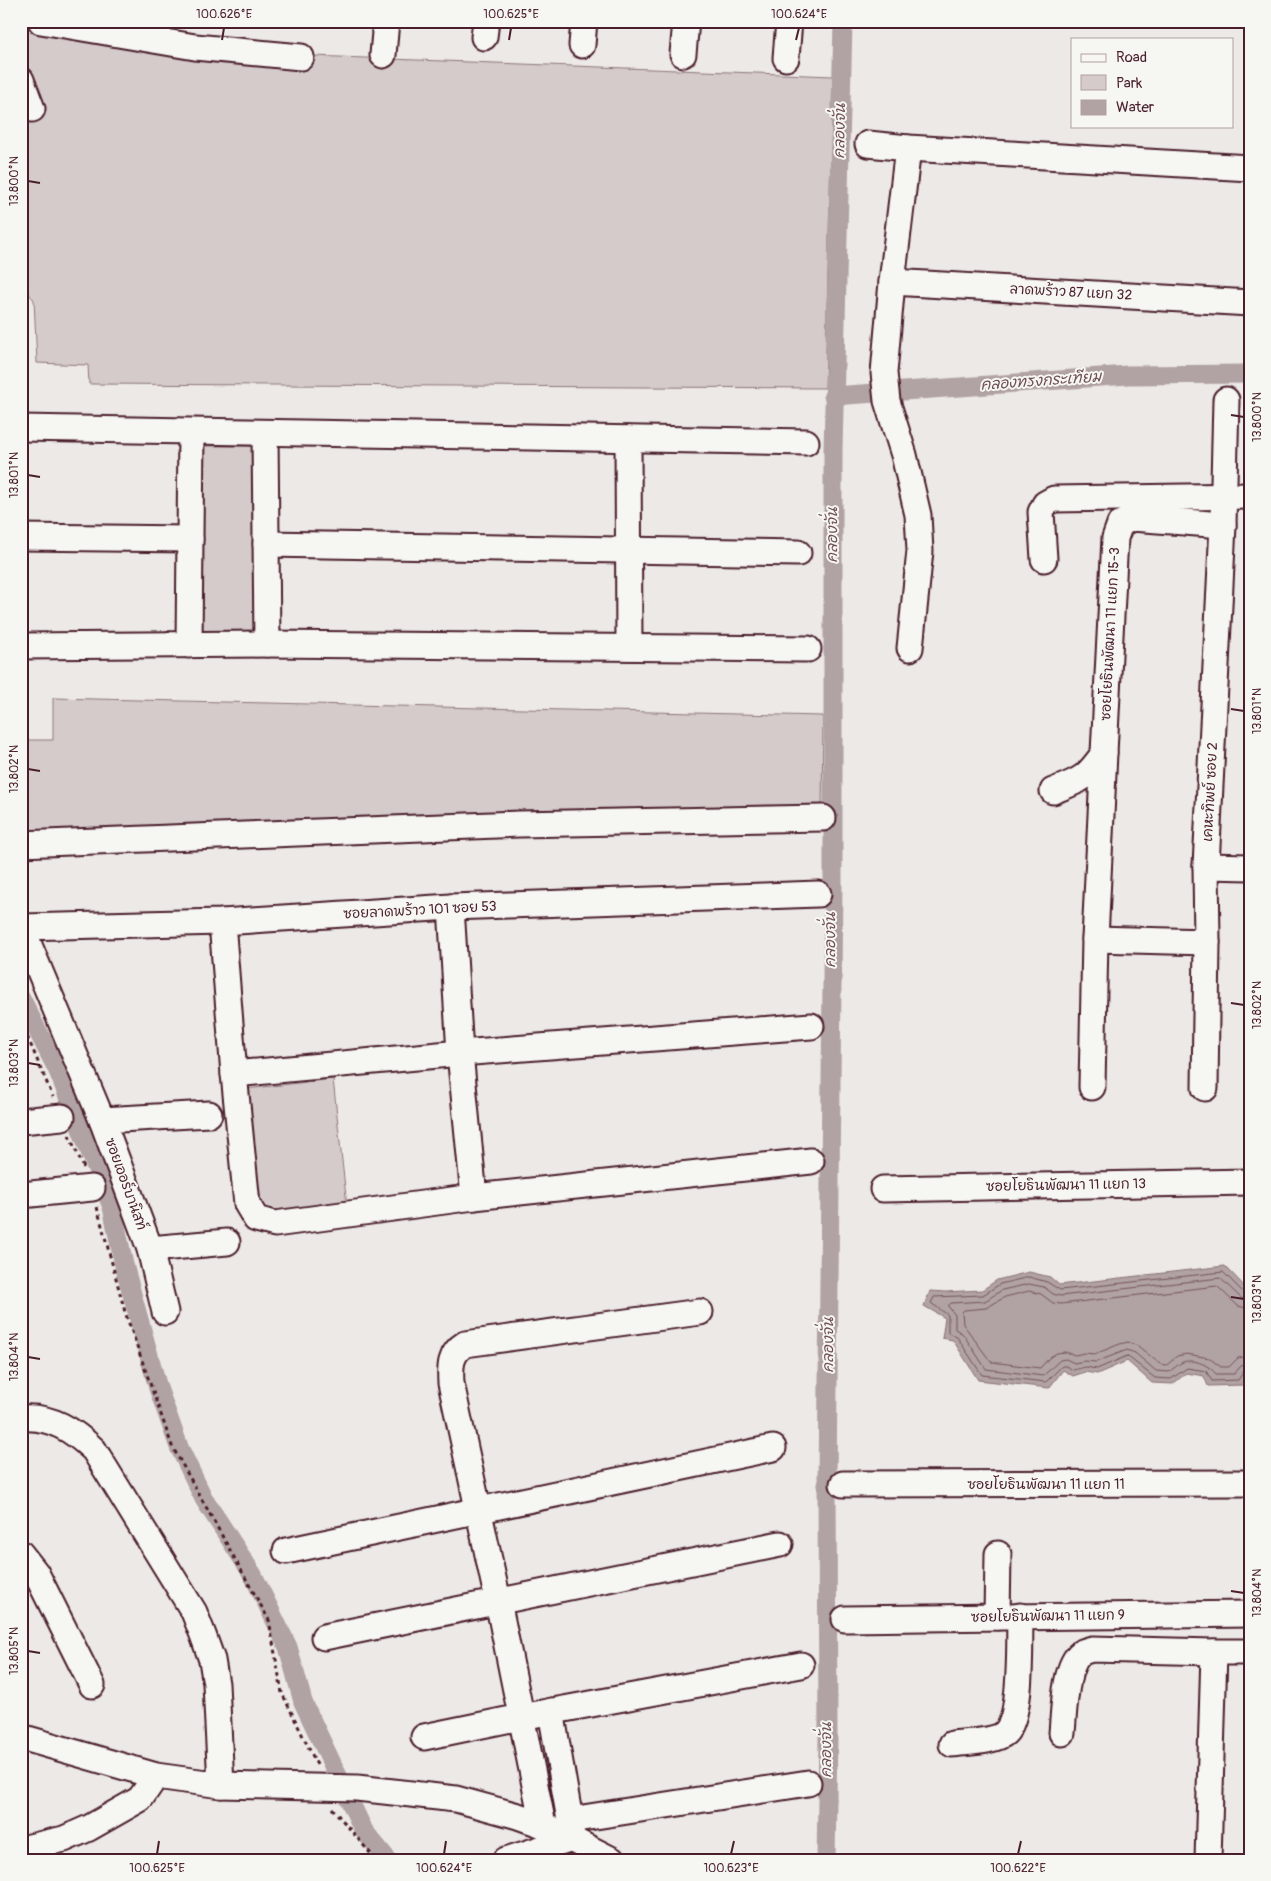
<svg xmlns="http://www.w3.org/2000/svg" width="1271" height="1881" font-family="Pangolin,'Playpen Sans Thai',sans-serif">
	<style>
		.green { fill: #d4cbca; stroke: #8f757a }
		.water { fill: #b1a2a3; stroke: #886e73 }
		.lines { fill: none; stroke-linecap: round; stroke-linejoin: round }
		.shore { stroke: #73535b; stroke-width: 1 }
		.canal { stroke: #b1a2a3; stroke-width: 19 }
		.minor-casing { stroke: #4a1f2b; stroke-width: 29 }
		.path { stroke: #4a1f2b; stroke-width: 3; stroke-dasharray: 4 4; stroke-linecap: butt }
		.minor { stroke: #f6f6f2; stroke-width: 25 }
		.ticks { fill: none; stroke: #4a1f2b; stroke-width: 2 }
		.labels { text-anchor: middle; dominant-baseline: central; stroke-width: 4; stroke-linejoin: round; paint-order: stroke }
		.street-label { font-size: 14px; fill: #4a1f2b; stroke: #f6f6f2 }
		.water-label { font-size: 15px; font-style: italic; fill: #6e4d55; stroke: #f6f6f2 }
		.neatline { fill: none; stroke: #4a1f2b; stroke-width: 2 }
		.ticks-label { font-size: 12px; text-anchor: middle; fill: #4a1f2b }
	</style>
	<rect width="100%" height="100%" fill="#ece9e6"/>
	<filter id="ink" filterUnits="userSpaceOnUse"><feTurbulence type="fractalNoise" baseFrequency=".02" numOctaves="2"/><feDisplacementMap in="SourceGraphic" scale="10" xChannelSelector="R" yChannelSelector="G"/><feConvolveMatrix kernelMatrix="1 2 1 2 8 2 1 2 1" color-interpolation-filters="sRGB"/></filter>
	<g filter="url(#ink)">
		<g class="green">
			<polygon points="21,31 290,68 313,56 833,76 825,388 89,384 88,365 37,363 34,300 22,285 21,266"/>
			<polygon points="197,446 260,446 259,639 196,639"/>
			<polygon points="53,698 823,716 822,813 21,839 21,740 53,740"/>
			<polygon points="333,1079 347,1206 261,1215 246,1089"/>
		</g>
		<polygon class="water" points="1225,1266 1250,1292 1250,1369 1243,1385 1208,1386 1204,1376 1186,1373 1173,1384 1152,1383 1127,1361 1097,1374 1085,1372 1073,1376 1063,1370 1049,1388 978,1380 953,1340 942,1338 945,1318 924,1306 930,1291 945,1292 982,1290 997,1280 1029,1272 1050,1277 1059,1285"/>
		<g class="lines">
			<g class="shore">
				<polyline points="1250,1295 1245,1294 1223,1272 1060,1290 1047,1282 1029,1277 1000,1284 983,1295 934,1297 931,1303 948,1315 948,1333 957,1337 982,1375 1046,1382 1062,1366 1066,1366 1073,1370 1085,1367 1097,1369 1127,1356 1155,1378 1171,1379 1187,1368 1206,1371 1212,1381 1238,1380 1244,1371 1250,1370"/>
				<path d="M 1250,1301 L 1241,1298 L 1220,1278 L 1060,1296 L 1053,1294 L 1044,1287 L 1029,1284 L 1002,1290 L 985,1301 L 951,1303 L 948,1306 L 955,1315 L 955,1329 L 963,1334 L 986,1369 L 1043,1376 L 1060,1360 L 1066,1359 L 1074,1363 L 1085,1361 L 1096,1362 L 1127,1350 L 1135,1353 L 1156,1371 L 1169,1372 C 1173,1369 1178,1364 1183,1362 C 1195,1358 1210,1366 1216,1374 L 1234,1374 L 1241,1366 L 1250,1363"/>
				<polyline points="1250,1309 1238,1306 1217,1286 1061,1304 1053,1303 1041,1294 1029,1291 1005,1297 986,1308 964,1310 962,1312 963,1324 991,1362 1040,1368 1050,1357 1057,1353 1065,1352 1075,1355 1084,1353 1095,1354 1120,1344 1128,1342 1138,1346 1160,1364 1167,1365 1177,1356 1187,1354 1209,1358 1221,1367 1229,1367 1238,1358 1250,1356"/>
			</g>
			<g class="canal">
				<polyline points="833,396 1128,375 1250,374"/>
				<polyline points="21,998 58,1071 112,1207 124,1265 158,1388 179,1447 204,1499 253,1575 288,1647 303,1702 364,1831 388,1860"/>
				<polyline points="826,1860 828,1738 827,1483 833,882 833,451 843,21"/>
			</g>
			<g class="minor-casing">
				<g id="minor">
					<polyline points="41,21 195,47 301,57"/>
					<polyline points="484,37 486,21"/>
					<polyline points="582,45 584,21"/>
					<polyline points="683,54 686,21"/>
					<polyline points="383,55 386,21"/>
					<polyline points="786,58 789,21"/>
					<polyline points="21,80 32,109"/>
					<polyline points="868,144 908,148 1250,168"/>
					<polyline points="908,148 892,282 884,373 887,401 904,455 918,515 920,551 910,648"/>
					<polyline points="892,282 1250,303"/>
					<polyline points="21,428 806,442"/>
					<polyline points="265,434 267,644"/>
					<polyline points="628,439 629,647"/>
					<polyline points="21,537 190,539"/>
					<polyline points="266,544 798,553"/>
					<polyline points="1044,559 1041,512 1045,504 1054,499 1250,496"/>
					<polyline points="189,645 191,432"/>
					<polyline points="21,646 267,644 808,649"/>
					<path d="M 1053,791 C 1081,780 1086,779 1104,753 L 1115,538 L 1120,524 L 1132,518 L 1223,525"/>
					<polyline points="21,844 519,824 823,818"/>
					<polyline points="1206,866 1250,867"/>
					<polyline points="451,907 460,1053 474,1197"/>
					<polyline points="222,922 234,1074 247,1204 256,1219 275,1224 474,1197 811,1161"/>
					<polyline points="21,926 102,1120 150,1249 165,1312"/>
					<polyline points="22,927 222,922 451,907 818,894"/>
					<polyline points="1095,939 1207,942"/>
					<polyline points="234,1074 460,1053 811,1026"/>
					<polyline points="1092,1087 1095,939 1104,753"/>
					<polyline points="1205,1088 1207,942 1206,866 1223,525 1226,400"/>
					<polyline points="102,1120 209,1114"/>
					<polyline points="21,1121 62,1117"/>
					<polyline points="883,1189 1250,1182"/>
					<polyline points="21,1195 92,1188"/>
					<polyline points="150,1249 227,1242"/>
					<path d="M 21,1418 C 51,1415 74,1431 94,1450 L 194,1612 L 203,1635 L 212,1660 L 216,1684 L 221,1785"/>
					<polyline points="843,1484 1250,1483"/>
					<polyline points="286,1551 773,1448"/>
					<polyline points="21,1554 36,1573 92,1685"/>
					<polyline points="997,1617 998,1554"/>
					<polyline points="845,1619 1250,1614"/>
					<polyline points="324,1637 780,1544"/>
					<polyline points="1214,1652 1250,1652"/>
					<path d="M 1062,1733 C 1064,1713 1064,1666 1081,1653 C 1084,1651 1089,1650 1092,1649 L 1214,1652 L 1208,1860"/>
					<polyline points="21,1737 156,1776 221,1785 357,1788 456,1799 518,1816 543,1825 612,1860"/>
					<polyline points="424,1737 521,1717 801,1665"/>
					<path d="M 952,1744 C 966,1742 995,1742 1005,1733 C 1023,1716 1019,1642 1020,1616"/>
					<polyline points="570,1820 808,1783"/>
					<path d="M 543,1825 L 498,1601 L 451,1383 C 450,1367 450,1353 465,1344 L 700,1312"/>
					<polyline points="21,1849 64,1839 89,1828 140,1799 156,1776"/>
					<polyline points="506,1860 572,1839 570,1820 551,1711"/>
				</g>
			</g>
			<g class="path">
				<polyline points="21,1022 53,1097"/>
				<polyline points="69,1135 84,1168"/>
				<polyline points="97,1207 125,1312 172,1446 269,1620 282,1693 318,1767"/>
				<polyline points="332,1808 376,1860"/>
			</g>
			<use href="#minor" class="minor"/>
		</g>
	</g>
	<path class="ticks" d="M 222,40 L 224,28M 509,40 L 511,28M 796,40 L 799,28M 28,181 L 40,183M 1231,415 L 1244,417M 28,475 L 40,477M 1231,709 L 1244,711M 28,769 L 40,771M 1231,1003 L 1244,1005M 28,1063 L 40,1065M 1231,1297 L 1244,1299M 28,1357 L 40,1359M 1231,1591 L 1244,1593M 28,1651 L 40,1653M 157,1854 L 159,1841M 444,1854 L 446,1841M 731,1854 L 734,1841M 1018,1854 L 1021,1841"/>
	<g class="labels">
		<g class="street-label">
			<text transform="translate(1071 292) rotate(3)">ลาดพร้าว 87 แยก 32</text>
			<text transform="translate(1110 634) rotate(-87)">ซอยโยธินพัฒนา 11 แยก 15-3</text>
			<text transform="translate(1210 792) rotate(-87)">เคหะทิพย์ ซอย 2</text>
			<text transform="translate(420 910) rotate(-3)">ซอยลาดพร้าว 101 ซอย 53</text>
			<text transform="translate(126 1184) rotate(70)">ซอยเออร์บานิสท์</text>
			<text transform="translate(1066 1185) rotate(-1)">ซอยโยธินพัฒนา 11 แยก 13</text>
			<text x="1046" y="1484">ซอยโยธินพัฒนา 11 แยก 11</text>
			<text transform="translate(1048 1616) rotate(-1)">ซอยโยธินพัฒนา 11 แยก 9</text>
		</g>
		<g class="water-label">
			<text transform="translate(840 131) rotate(-89)">คลองจั่น</text>
			<text transform="translate(1041 381) rotate(-4)">คลองทรงกระเทียม</text>
			<text transform="translate(832 535) rotate(-90)">คลองจั่น</text>
			<text transform="translate(830 940) rotate(-90)">คลองจั่น</text>
			<text transform="translate(828 1345) rotate(-90)">คลองจั่น</text>
			<text transform="translate(826 1750) rotate(-90)">คลองจั่น</text>
		</g>
	</g>
	<rect width="1271" height="1881" fill="none" stroke="#f6f6f2" stroke-width="55"/>
	<rect x="1071" y="38" width="162" height="90" fill="#f6f6f2" stroke="#b1a0a2"/>
	<rect x="1081" y="54" width="25" height="8" fill="#f6f6f2" stroke="#b1a0a2"/>
	<text x="1116" y="62" font-size="15" fill="#4a1f2b">Road</text>
	<rect x="1081" y="75" width="25" height="15" fill="#d4cbca" stroke="#b1a0a2"/>
	<text x="1116" y="88" font-size="15" fill="#4a1f2b">Park</text>
	<rect x="1081" y="100" width="25" height="15" fill="#b1a2a3" stroke="#b1a0a2"/>
	<text x="1116" y="112" font-size="15" fill="#4a1f2b">Water</text>
	<rect x="28" y="28" width="1216" height="1826" class="neatline"/>
	<g class="ticks-label">
		<text x="224" y="18">100.626°E</text>
		<text x="511" y="18">100.625°E</text>
		<text x="799" y="18">100.624°E</text>
		<text transform="translate(14 181) rotate(-90)" y="4">13.800°N</text>
		<text transform="translate(1257 417) rotate(-90)" y="4">13.800°N</text>
		<text transform="translate(14 475) rotate(-90)" y="4">13.801°N</text>
		<text transform="translate(1257 711) rotate(-90)" y="4">13.801°N</text>
		<text transform="translate(14 769) rotate(-90)" y="4">13.802°N</text>
		<text transform="translate(1257 1005) rotate(-90)" y="4">13.802°N</text>
		<text transform="translate(14 1063) rotate(-90)" y="4">13.803°N</text>
		<text transform="translate(1257 1299) rotate(-90)" y="4">13.803°N</text>
		<text transform="translate(14 1357) rotate(-90)" y="4">13.804°N</text>
		<text transform="translate(1257 1593) rotate(-90)" y="4">13.804°N</text>
		<text transform="translate(14 1651) rotate(-90)" y="4">13.805°N</text>
		<text x="157" y="1872">100.625°E</text>
		<text x="444" y="1872">100.624°E</text>
		<text x="731" y="1872">100.623°E</text>
		<text x="1018" y="1872">100.622°E</text>
	</g>
</svg>
